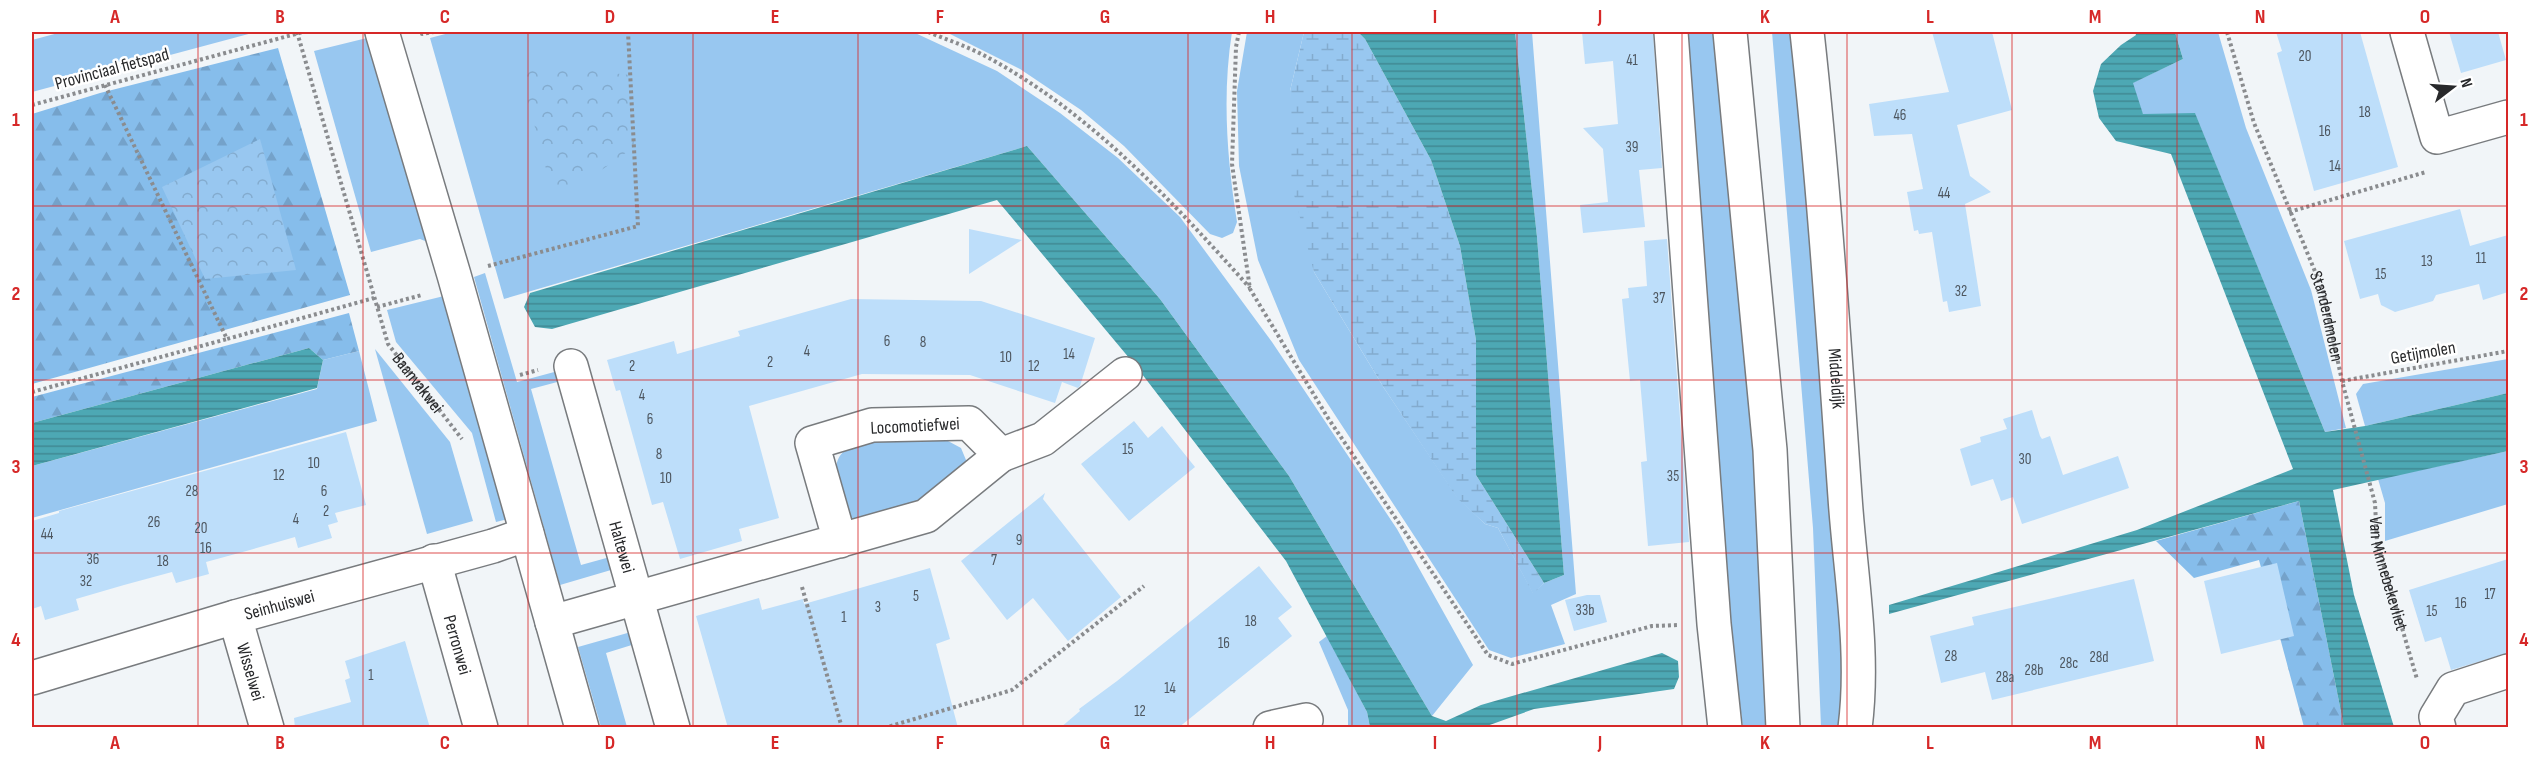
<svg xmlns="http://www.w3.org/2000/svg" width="2540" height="759" font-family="'Sofia Sans Condensed',sans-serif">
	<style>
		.green { fill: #98c7f0 }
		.forest { fill: url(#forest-firs) }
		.wetland { fill: url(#wetland-marsh) }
		.park { fill: url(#park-crowns) }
		.water { fill: url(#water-rules) }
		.building { fill: #bddefa }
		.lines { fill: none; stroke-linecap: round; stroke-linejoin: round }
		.street-casing { stroke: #787b7e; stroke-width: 36 }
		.path { stroke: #8a8c8f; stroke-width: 4; stroke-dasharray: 3 3; stroke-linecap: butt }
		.street { stroke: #fff; stroke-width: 33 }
		.grid { fill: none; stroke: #d62828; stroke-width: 1.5; stroke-opacity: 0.55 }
		.labels { text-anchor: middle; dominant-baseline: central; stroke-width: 5; stroke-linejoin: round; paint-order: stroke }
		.number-label { font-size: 15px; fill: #4d565f }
		.street-label { font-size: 18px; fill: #28292b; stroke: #fff }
		.neatline { fill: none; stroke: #d62828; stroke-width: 2 }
		.grid-label { font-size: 20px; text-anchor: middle; font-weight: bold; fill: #d62828 }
	</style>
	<defs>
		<pattern id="forest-firs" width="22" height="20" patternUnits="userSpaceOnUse" patternTransform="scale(1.5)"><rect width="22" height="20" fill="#86bdeb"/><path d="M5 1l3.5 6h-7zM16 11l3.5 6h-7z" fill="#74a2ca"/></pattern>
		<pattern id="wetland-marsh" width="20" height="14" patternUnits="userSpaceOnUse" patternTransform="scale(1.5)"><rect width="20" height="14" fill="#98c7f0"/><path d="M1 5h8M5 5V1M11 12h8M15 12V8" fill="none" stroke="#83abce"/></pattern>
		<pattern id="park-crowns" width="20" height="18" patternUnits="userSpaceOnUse" patternTransform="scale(1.5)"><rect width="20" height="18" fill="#98c7f0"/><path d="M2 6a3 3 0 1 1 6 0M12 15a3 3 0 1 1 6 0" fill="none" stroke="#83abce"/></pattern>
		<pattern id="water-rules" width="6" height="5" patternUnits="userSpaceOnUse" patternTransform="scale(1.5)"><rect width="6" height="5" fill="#4da8b4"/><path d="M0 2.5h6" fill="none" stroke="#408993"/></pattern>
	</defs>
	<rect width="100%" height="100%" fill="#f1f5f8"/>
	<g class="green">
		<polygon points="62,32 256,32 32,92 32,40"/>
		<polygon points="453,32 913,32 997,71 1060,113 1118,158 1180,217 1272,342 1397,529 1473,665 1432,716 1289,476 1160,299 1027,146 504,299 430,38"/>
		<path d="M 946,32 L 1232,32 C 1222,95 1227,159 1237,222 L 1233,233 L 1222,238 L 1210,234 L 1124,146 L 1081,110 L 1020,69 Z"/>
		<polygon points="1247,32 1304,32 1290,91 1314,272 1384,388 1457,497 1485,524 1498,528 1533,593 1544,583 1564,575 1537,237 1515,32 1532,32 1576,594 1551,605 1565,644 1511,658 1489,650 1299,360 1258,260 1239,166 1237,91"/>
		<polygon points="1677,32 1719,32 1753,426 1770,727 1743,727 1732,645"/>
		<polygon points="1772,32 1792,32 1848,634 1845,727 1821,727 1813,528"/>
		<polygon points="2175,32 2218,32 2246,128 2311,290 2346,428 2325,432 2195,114 2143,115 2132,83 2183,59"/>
		<polygon points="371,37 430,243 420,239 371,252 314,51"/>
		<polygon points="485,273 517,382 558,371 561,381 531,389 581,565 610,557 611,570 560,585 474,277"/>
		<polygon points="444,296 508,519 496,522 472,433 396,342 387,310"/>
		<polygon points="375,349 450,442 473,521 427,534"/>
		<polygon points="359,351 377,421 32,518 32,466 317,389 323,360"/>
		<polygon points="2508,359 2508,393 2365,426 2356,394 2363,384"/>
		<path d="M 870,440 L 948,441 L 961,448 L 966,460 L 963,472 L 932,498 L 850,522 C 839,485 817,451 870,440 Z"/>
		<polygon points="2508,451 2508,504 2385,541 2385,503 2378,479"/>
		<polygon points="631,632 635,644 606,653 627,727 601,727 578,647"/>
		<polygon points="1327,636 1367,712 1370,727 1348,727 1348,710 1319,642"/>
	</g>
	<g class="forest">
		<polygon points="278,48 350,295 32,384 32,114 100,93"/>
		<polygon points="349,313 359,351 323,360 309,348 32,423 32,397"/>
		<polygon points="2299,501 2344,727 2304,727 2259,560 2194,578 2156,541"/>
	</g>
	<polygon class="wetland" points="1304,32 1358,32 1365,39 1431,160 1460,246 1476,340 1476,475 1544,583 1533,594 1498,528 1485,524 1457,498 1384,388 1314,272 1291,183 1290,91"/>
	<g class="park">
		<polygon points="518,63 630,75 634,147 555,203"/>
		<polygon points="260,139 296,270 205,279 162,187"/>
	</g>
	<g class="water">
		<polygon points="1358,32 1515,32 1537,237 1564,575 1544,583 1476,475 1476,340 1460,246 1431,160 1365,39"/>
		<polygon points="2135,32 2175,32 2183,59 2133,83 2143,114 2195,113 2325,432 2365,426 2508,393 2508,451 2333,490 2354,595 2394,727 2344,727 2299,501 1889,614 1889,605 2137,530 2293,469 2171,154 2116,141 2099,118 2093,91 2101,64 2121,45 2136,35"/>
		<polygon points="1027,146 1160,299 1289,476 1432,716 1446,721 1481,705 1662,653 1678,661 1679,677 1674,689 1534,709 1484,727 1370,727 1367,712 1286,561 1135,365 997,200 552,329 535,327 524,307 530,293"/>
		<polygon points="309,348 323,360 317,388 32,466 32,423"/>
	</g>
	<g class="building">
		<polygon points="1582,32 1653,32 1662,168 1639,170 1645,227 1583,233 1580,205 1608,202 1603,149 1583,128 1618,124 1613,61 1585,64"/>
		<polygon points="1932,32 1992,32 2012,110 1957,125 1970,176 1991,192 1965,204 1981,306 1949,312 1947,301 1943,302 1932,232 1919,234 1918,230 1914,231 1907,192 1923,189 1912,134 1874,136 1869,104 1949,92"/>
		<polygon points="2276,32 2360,32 2398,167 2314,191 2277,53 2282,51"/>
		<polygon points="2449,32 2498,32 2506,60 2461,73"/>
		<polygon points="2460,209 2470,246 2508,235 2508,292 2483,300 2479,284 2436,295 2433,301 2395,312 2381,305 2378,294 2360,299 2344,241"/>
		<polygon points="969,229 1022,240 969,274"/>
		<polygon points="1667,239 1689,542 1648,546 1641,462 1647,461 1640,380 1630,381 1622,299 1629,298 1628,288 1647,286 1644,241"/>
		<polygon points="851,299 981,301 1095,338 1080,386 1078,388 1062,382 1055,403 970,375 862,374 749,406 779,518 739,529 742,541 680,559 663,502 652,505 620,390 616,391 607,360 674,341 677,354 740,336 738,331"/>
		<polygon points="2032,410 2040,436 2042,439 2050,436 2063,475 2118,456 2129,488 2022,524 2013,497 2001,501 1993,479 1971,486 1960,449 1981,442 1980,437 2007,429 2003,419"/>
		<polygon points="1134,421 1148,438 1162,426 1195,467 1129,521 1081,464"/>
		<polygon points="346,432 366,505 335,513 338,522 328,525 332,538 298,548 295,537 250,550 206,562 209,574 176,583 172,572 124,585 76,599 79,610 45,620 41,606 32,609 32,521 59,513 59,511"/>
		<polygon points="1045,493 1043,499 1121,597 1068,641 1033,598 1007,620 961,561"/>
		<polygon points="2508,559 2508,653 2451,670 2441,637 2425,642 2409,590"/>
		<polygon points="2277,563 2294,636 2221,654 2204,581"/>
		<polygon points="1259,566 1292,607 1278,618 1292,636 1178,728 1060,728 1080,711 1079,709 1117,681"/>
		<polygon points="930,568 950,639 936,644 958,728 728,728 696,616 759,598 762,610 803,599 804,604"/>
		<polygon points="2134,579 2154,661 1992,700 1985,672 1941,683 1930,636 1974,625 1972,617"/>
		<polygon points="1587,595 1600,595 1607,622 1574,631 1565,600"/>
		<polygon points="405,641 430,728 295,728 294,718 351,702 345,680 350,678 345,661"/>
	</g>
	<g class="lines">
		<g class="street-casing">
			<g id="street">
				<polyline points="382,32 454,275 582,728"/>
				<polyline points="1671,32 1714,624 1725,728"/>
				<polyline points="1730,32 1770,450 1783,728"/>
				<path id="s3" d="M 1807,32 C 1824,186 1834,341 1845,497 C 1850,573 1865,651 1855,728"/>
				<polyline points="2407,32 2437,137 2508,117"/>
				<path id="s4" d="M 571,366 L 673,728"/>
				<polyline points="1001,455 1043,439 1125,374"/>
				<path id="s5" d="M 434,561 L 481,728"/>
				<path id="s6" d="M 235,617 L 267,728"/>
				<polyline points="552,622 926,516 1001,455 969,423 872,425 812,443 840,541"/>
				<path id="s7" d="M 32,678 L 235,617 L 493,546 L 527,534"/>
				<polyline points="1270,728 1306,720"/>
				<polyline points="2439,728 2436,717 2453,689 2508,671"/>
			</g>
		</g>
		<g class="path">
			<path id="s1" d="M 297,32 L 388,344 L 462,439"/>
			<polyline points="422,32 422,34 434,32"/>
			<path d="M 928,32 C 948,40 969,47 987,57 C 1091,113 1172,201 1250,288"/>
			<polyline points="1239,32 1236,47 1232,164 1250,289 1328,418 1488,655 1512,664 1652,626 1679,625"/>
			<path id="s2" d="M 2227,32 L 2254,123 L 2323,291 L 2342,381 L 2375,503 L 2377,543 L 2417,679"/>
			<polyline points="105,85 227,339 374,298"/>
			<polyline points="32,105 303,32"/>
			<polyline points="2289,212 2426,172"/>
			<polyline points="488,266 638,226 628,32"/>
			<polyline points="377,307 422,295"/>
			<polyline points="520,375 538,370"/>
			<polyline points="2342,381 2508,351"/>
			<polyline points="32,392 227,339"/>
			<polyline points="802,587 842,728"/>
			<polyline points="884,728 1012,690 1144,586"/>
		</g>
		<use href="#street" class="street"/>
	</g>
	<path class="grid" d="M 198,32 L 198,728M 363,32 L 363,728M 528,32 L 528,728M 693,32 L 693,728M 858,32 L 858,728M 1023,32 L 1023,728M 1188,32 L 1188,728M 1352,32 L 1352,728M 1517,32 L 1517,728M 1682,32 L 1682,728M 1847,32 L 1847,728M 2012,32 L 2012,728M 2177,32 L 2177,728M 2342,32 L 2342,728M 32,206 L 2508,206M 32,380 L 2508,380M 32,553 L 2508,553"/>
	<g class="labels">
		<g class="number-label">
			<text x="2305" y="56">20</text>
			<text x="1632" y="60">41</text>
			<text x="2365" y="112">18</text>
			<text x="1900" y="115">46</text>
			<text x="2325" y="131">16</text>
			<text x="1632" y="147">39</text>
			<text x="2335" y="166">14</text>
			<text x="1944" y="193">44</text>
			<text x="2481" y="258">11</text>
			<text x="2427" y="261">13</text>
			<text x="2381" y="274">15</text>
			<text x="1961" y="291">32</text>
			<text x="1659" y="298">37</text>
			<text x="887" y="341">6</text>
			<text x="923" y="342">8</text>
			<text x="807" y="351">4</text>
			<text x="1069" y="354">14</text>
			<text x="1006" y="357">10</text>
			<text x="770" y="362">2</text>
			<text x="632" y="366">2</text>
			<text x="1034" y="366">12</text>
			<text x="642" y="395">4</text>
			<text x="650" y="419">6</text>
			<text x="1128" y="449">15</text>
			<text x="659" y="454">8</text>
			<text x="2025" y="459">30</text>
			<text x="314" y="463">10</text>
			<text x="279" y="475">12</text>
			<text x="1673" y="476">35</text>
			<text x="666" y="478">10</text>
			<text x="192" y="491">28</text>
			<text x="324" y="491">6</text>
			<text x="326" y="511">2</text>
			<text x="296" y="519">4</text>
			<text x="154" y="522">26</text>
			<text x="201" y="528">20</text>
			<text x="47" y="534">44</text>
			<text x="1019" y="540">9</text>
			<text x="206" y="548">16</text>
			<text x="93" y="559">36</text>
			<text x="994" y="560">7</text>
			<text x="163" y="561">18</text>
			<text x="86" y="581">32</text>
			<text x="2490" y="594">17</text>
			<text x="916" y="596">5</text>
			<text x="2461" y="603">16</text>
			<text x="878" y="607">3</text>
			<text x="1585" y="610">33b</text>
			<text x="2432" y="611">15</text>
			<text x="844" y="617">1</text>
			<text x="1251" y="621">18</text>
			<text x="1224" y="643">16</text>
			<text x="1951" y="656">28</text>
			<text x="2099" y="657">28d</text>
			<text x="2069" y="663">28c</text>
			<text x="2034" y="670">28b</text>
			<text x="371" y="675">1</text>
			<text x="2005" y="677">28a</text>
			<text x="1170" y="688">14</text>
			<text x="1140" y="711">12</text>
		</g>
		<g class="street-label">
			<text transform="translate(112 69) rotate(-15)">Provinciaal fietspad</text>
			<text stroke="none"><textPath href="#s2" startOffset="302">Standerdmolen</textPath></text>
			<text transform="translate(2423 353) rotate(-10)">Getijmolen</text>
			<text stroke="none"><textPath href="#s3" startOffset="348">Middeldijk</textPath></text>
			<text stroke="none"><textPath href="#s1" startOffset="374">Baanvakwei</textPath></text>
			<text transform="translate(915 426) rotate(-3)">Locomotiefwei</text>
			<text stroke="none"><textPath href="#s4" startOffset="188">Haltewei</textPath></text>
			<text stroke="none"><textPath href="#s2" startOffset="567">Van Minnebekevliet</textPath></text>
			<text stroke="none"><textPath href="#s7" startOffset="258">Seinhuiswei</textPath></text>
			<text stroke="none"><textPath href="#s5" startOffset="87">Perronwei</textPath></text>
			<text stroke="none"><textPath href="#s6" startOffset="57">Wisselwei</textPath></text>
		</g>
	</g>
	<rect width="2540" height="759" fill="none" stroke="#ffffff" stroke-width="66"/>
	<g transform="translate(2453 87) rotate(73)" stroke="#ffffff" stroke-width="4.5" paint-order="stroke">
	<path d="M0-4.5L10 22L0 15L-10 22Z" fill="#28292b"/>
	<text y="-9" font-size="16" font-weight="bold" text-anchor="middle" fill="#28292b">N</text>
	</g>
	<rect x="33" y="33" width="2474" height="693" class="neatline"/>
	<g class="grid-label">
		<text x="115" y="23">A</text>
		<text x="280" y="23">B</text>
		<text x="445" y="23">C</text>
		<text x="610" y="23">D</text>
		<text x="775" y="23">E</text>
		<text x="940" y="23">F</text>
		<text x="1105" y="23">G</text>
		<text x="1270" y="23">H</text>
		<text x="1435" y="23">I</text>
		<text x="1600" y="23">J</text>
		<text x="1765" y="23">K</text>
		<text x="1930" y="23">L</text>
		<text x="2095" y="23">M</text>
		<text x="2260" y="23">N</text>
		<text x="2425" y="23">O</text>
		<text x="16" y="126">1</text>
		<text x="2524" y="126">1</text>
		<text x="16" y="300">2</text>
		<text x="2524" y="300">2</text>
		<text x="16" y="473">3</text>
		<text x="2524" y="473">3</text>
		<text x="16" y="646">4</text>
		<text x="2524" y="646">4</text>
		<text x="115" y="749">A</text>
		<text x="280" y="749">B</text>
		<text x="445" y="749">C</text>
		<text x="610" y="749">D</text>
		<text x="775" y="749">E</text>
		<text x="940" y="749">F</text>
		<text x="1105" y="749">G</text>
		<text x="1270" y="749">H</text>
		<text x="1435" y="749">I</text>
		<text x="1600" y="749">J</text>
		<text x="1765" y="749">K</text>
		<text x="1930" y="749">L</text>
		<text x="2095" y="749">M</text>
		<text x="2260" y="749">N</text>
		<text x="2425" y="749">O</text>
	</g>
</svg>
